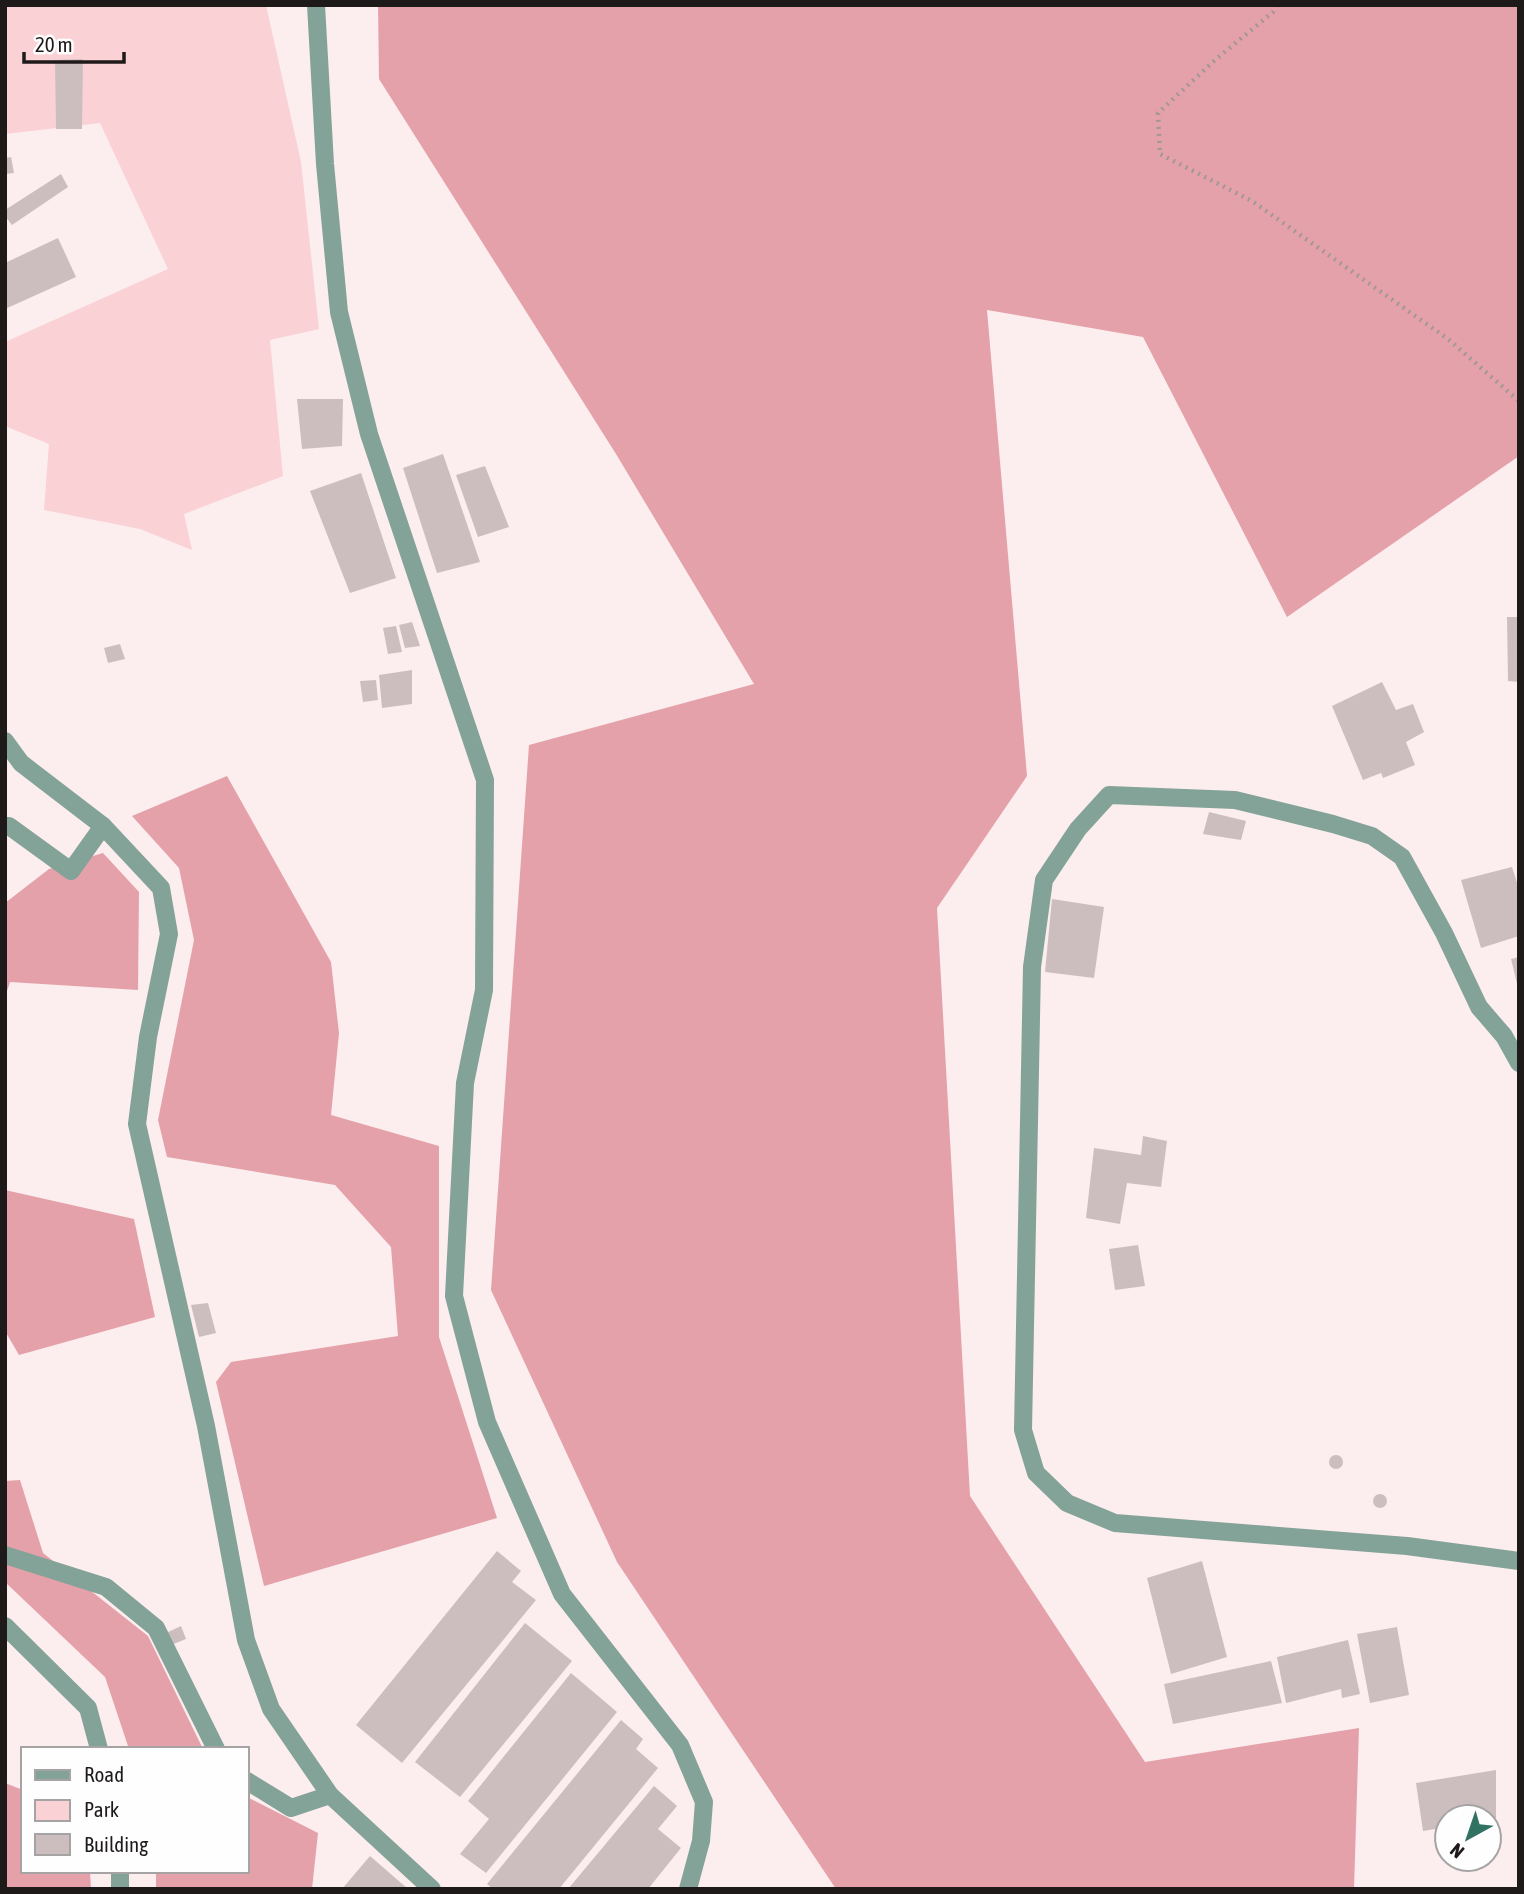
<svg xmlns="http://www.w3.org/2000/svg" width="1524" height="1894" font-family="'Asap Condensed',sans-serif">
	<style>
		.green { fill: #fad1d5 }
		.forest { fill: #e5a1aa }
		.building { fill: #ccbebf }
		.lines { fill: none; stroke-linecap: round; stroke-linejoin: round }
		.path { stroke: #a29797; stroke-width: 4.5; stroke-dasharray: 2 5; stroke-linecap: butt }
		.minor { stroke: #83a298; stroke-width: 18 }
	</style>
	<rect width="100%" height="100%" fill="#fcedee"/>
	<polygon class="green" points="5,5 266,5 301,162 319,329 270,340 283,476 184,514 192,550 140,529 44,510 49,444 5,426 5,342 168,269 100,123 5,134"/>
	<g class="forest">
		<polygon points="378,5 1519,5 1519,456 1287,617 1143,337 987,310 1027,776 937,908 970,1496 1145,1762 1359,1728 1354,1889 836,1889 617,1562 491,1290 529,745 754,684 616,454 379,79"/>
		<polygon points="227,776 331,962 339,1033 331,1115 439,1146 439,1337 497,1518 264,1586 216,1382 231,1362 398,1336 391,1247 335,1185 167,1157 158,1120 194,940 179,868 132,816"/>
		<polygon points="103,853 139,892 138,990 10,982 5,997 5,903 49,869"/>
		<polygon points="5,1190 134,1219 155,1317 19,1355 5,1331"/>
		<polygon points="20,1480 43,1553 148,1636 203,1749 129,1749 105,1677 5,1582 5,1481"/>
		<polygon points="5,1783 23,1790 23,1871 90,1871 91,1889 5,1889"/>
		<polygon points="247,1797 318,1833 312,1889 156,1889 156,1871 247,1871"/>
	</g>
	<g class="building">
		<polygon points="83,59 82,129 56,129 55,60"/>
		<polygon points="11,157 14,173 5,174 5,158"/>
		<polygon points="61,174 68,187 12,225 5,216 5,210"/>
		<polygon points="58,238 76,277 5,309 5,263"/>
		<polygon points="297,399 343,399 342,446 302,449"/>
		<polygon points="443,454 480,562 437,573 403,468"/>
		<polygon points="485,466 509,527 478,537 456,475"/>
		<polygon points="361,473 396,578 350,593 310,491"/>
		<polygon points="1507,617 1519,617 1519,682 1508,681"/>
		<polygon points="412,622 420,646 405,648 399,625"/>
		<polygon points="396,626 402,652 388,654 383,628"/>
		<polygon points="120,644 125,659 108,663 104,648"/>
		<polygon points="412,670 412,704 382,708 379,675"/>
		<polygon points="376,680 378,700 363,702 360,681"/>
		<polygon points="1382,682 1396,710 1413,704 1424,732 1406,742 1415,765 1383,778 1381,773 1363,780 1332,706"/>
		<polygon points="1209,812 1246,821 1241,840 1203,834"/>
		<polygon points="1512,867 1519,889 1519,936 1481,948 1461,880"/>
		<polygon points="1052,899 1104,907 1094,978 1045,972"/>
		<polygon points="1519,957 1519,988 1518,988 1511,959"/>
		<polygon points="1143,1136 1167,1141 1161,1187 1127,1183 1120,1224 1086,1218 1094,1148 1141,1155"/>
		<polygon points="1138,1245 1145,1286 1115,1290 1109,1249"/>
		<polygon points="208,1303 216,1333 199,1337 191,1305"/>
		<circle cx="1336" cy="1462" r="7"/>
		<circle cx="1380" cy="1501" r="7"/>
		<polygon points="497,1551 521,1571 512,1582 536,1600 402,1763 356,1725"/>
		<polygon points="1202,1561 1227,1657 1171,1674 1147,1578"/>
		<polygon points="525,1623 572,1661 460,1797 415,1762"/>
		<polygon points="181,1626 186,1639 171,1645 166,1633"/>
		<polygon points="1397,1627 1409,1695 1370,1703 1357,1634"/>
		<polygon points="1348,1640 1360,1694 1342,1698 1341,1689 1286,1703 1277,1657"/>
		<polygon points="1271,1661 1282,1703 1173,1724 1164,1684"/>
		<polygon points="571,1673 617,1712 486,1873 460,1854 489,1819 468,1801"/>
		<polygon points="621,1720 643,1739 636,1749 658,1768 559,1889 493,1889 487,1884"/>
		<polygon points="1496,1770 1496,1818 1489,1820 1489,1817 1447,1817 1447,1827 1423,1831 1416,1783"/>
		<polygon points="654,1786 677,1806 658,1829 681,1848 648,1889 568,1889"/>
		<polygon points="370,1856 408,1889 342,1889"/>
	</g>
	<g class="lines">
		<polyline class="path" points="1277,5 1273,12 1215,60 1158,113 1160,154 1252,201 1448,339 1519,401"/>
		<g class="minor">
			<polyline points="316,5 325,164 339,312 369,434 485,780 484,990 465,1083 454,1296 487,1422 562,1594 680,1745 704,1802 701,1841 688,1889"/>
			<polyline points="5,741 21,763 103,826 161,888 169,934 148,1037 137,1124 206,1426 246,1640 271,1709 330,1795 432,1889"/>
			<polyline points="5,826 9,826 71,871 103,826"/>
			<polyline points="1519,1063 1504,1036 1479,1007 1444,933 1402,857 1372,836 1333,824 1235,800 1109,795 1078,829 1044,880 1032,967 1023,1430 1036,1473 1067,1503 1115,1523 1407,1546 1519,1561"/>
			<polyline points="5,1555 106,1587 156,1628 216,1749"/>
			<polyline points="5,1626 88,1708 99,1749"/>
			<polyline points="247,1781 291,1808 330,1795"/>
			<polyline points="120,1871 120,1889"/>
		</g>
	</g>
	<rect width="1524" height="1894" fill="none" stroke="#1f1a1a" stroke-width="14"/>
	<rect x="21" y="1747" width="228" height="126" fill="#fefefe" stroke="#a5a3a3" stroke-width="2"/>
	<rect x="35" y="1770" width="35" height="10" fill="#83a298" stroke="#a5a3a3" stroke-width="2"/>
	<text x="84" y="1782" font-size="21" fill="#1f1a1a">Road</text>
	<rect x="35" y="1800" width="35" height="21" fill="#fad1d5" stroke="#a5a3a3" stroke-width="2"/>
	<text x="84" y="1817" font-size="21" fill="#1f1a1a">Park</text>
	<rect x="35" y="1834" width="35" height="21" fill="#ccbebf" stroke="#a5a3a3" stroke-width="2"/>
	<text x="84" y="1852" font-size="21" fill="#1f1a1a">Building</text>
	<g transform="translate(1468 1838) rotate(220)"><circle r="33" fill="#fefefe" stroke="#a5a3a3" stroke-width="2"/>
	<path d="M0-5L12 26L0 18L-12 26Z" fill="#317262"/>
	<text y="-10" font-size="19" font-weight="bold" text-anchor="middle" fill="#1f1a1a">N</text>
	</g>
	<path d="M24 52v10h100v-10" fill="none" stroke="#1f1a1a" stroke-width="3.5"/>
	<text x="35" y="52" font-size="21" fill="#1f1a1a" stroke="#fefefe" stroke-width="5" paint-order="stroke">20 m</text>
</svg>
